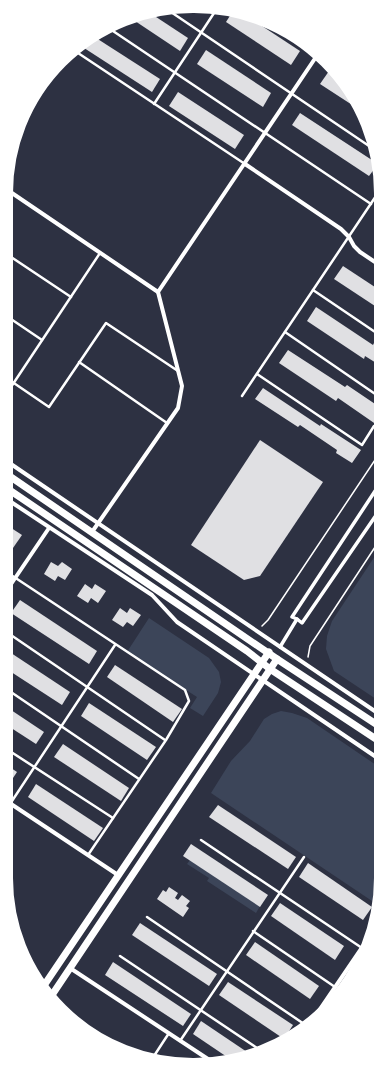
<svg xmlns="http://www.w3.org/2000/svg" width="387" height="1071" font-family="'PT Sans Narrow',sans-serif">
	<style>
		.green { fill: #3c4559 }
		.building { fill: #e0e0e3 }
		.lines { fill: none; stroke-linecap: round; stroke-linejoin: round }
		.path { stroke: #fff; stroke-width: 1.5 }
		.service { stroke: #fff; stroke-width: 2.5 }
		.pedestrian { stroke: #fff; stroke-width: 3.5 }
		.minor { stroke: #fff; stroke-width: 4 }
		.secondary { stroke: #fff; stroke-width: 7 }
		.rim { fill: none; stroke: #fff; stroke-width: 2 }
	</style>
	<rect width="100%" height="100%" fill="#2d3142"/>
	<g class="green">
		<polygon points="381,547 382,703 334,671 326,649 327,636 332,621"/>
		<polygon points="149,618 209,658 219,672 221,682 218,693 203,716 190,708 197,697 127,652"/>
		<polygon points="281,711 292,713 307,718 382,769 382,877 380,896 375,903 211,793 231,761 250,741 264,719 272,714"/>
		<polygon points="190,860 260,906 256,913 207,881 209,878 187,864"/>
	</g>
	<g class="building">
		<polygon points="233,11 239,11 300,51 291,65 226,22"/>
		<polygon points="150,13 188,38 180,51 132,19"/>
		<polygon points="93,36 160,79 152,92 81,46"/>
		<polygon points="206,50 271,93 263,107 197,64"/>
		<polygon points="329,71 343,81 363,112 320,84"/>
		<polygon points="178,92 244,135 235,149 169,106"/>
		<polygon points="300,113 378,164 369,176 292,125"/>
		<polygon points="343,266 381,291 381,310 334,279"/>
		<polygon points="316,307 373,345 374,343 381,347 381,366 365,356 364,359 307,321"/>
		<polygon points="288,350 345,387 347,385 381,408 381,419 377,425 338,398 336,401 279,363"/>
		<polygon points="263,388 320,426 321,424 361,450 352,463 336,453 337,450 300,425 298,427 255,399"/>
		<polygon points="260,440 323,482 260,576 244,580 191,545"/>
		<polygon points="5,524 22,535 13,548 5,542"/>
		<polygon points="51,562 58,566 62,562 72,569 65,580 58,576 55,581 44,574"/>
		<polygon points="85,584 92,589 95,584 106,591 98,603 91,598 88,603 77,596"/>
		<polygon points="20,600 97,651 89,664 11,613"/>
		<polygon points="120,608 127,613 130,608 141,615 133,626 127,622 123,627 112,620"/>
		<polygon points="5,649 70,692 62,705 5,668"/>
		<polygon points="115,665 182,709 173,722 107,677"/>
		<polygon points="89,703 156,747 147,760 81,716"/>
		<polygon points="5,706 44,732 36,744 5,724"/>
		<polygon points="63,744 129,788 121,801 54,757"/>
		<polygon points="5,764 17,772 9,784 5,782"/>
		<polygon points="36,784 103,828 94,841 28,797"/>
		<polygon points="218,805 296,857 288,869 209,817"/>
		<polygon points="191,844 268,895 260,907 183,856"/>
		<polygon points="308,863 372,907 363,920 299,877"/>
		<polygon points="169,887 178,893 175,898 178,900 182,895 190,901 186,906 189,908 183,917 157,899 163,890 166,892"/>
		<polygon points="280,903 344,946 335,960 271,916"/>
		<polygon points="140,923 217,974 209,986 132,935"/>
		<polygon points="255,942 319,986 310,999 246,955"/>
		<polygon points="113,962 191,1014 183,1026 105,975"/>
		<polygon points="228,982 293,1025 284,1039 219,995"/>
		<polygon points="201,1021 250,1054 233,1061 193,1034"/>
	</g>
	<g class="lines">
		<g class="path">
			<polyline points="262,626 268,620 381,451"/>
			<polyline points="308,657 310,646 381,538"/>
		</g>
		<g class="service">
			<polyline points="165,8 375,150"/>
			<polyline points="107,27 371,204"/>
			<polyline points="75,51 245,164"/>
			<polyline points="154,104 216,10"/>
			<polyline points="5,253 71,297"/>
			<polyline points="313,290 381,336"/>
			<polyline points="5,315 42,340"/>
			<polyline points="285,332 381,398"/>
			<polyline points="79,362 167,423"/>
			<polyline points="257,374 362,445 374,426"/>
			<polyline points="5,377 49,407 106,323 178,371"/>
			<polyline points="5,396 100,253"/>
			<polyline points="242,396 380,190"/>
			<polyline points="5,571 185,690 189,701 166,740 88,855"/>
			<polyline points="5,631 165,740"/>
			<polyline points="5,688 139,779"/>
			<polyline points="5,748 113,818"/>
			<polyline points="10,804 115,645"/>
			<polyline points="201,840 362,948"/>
			<polyline points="147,917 307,1026"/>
			<polyline points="253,931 335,987"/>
			<polyline points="120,956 260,1050"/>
			<polyline points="351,964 356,967"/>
			<polyline points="328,998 333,1002"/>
			<polyline points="180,1041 304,857"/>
			<polyline points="152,1059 169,1033"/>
		</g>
		<g class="pedestrian">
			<polyline points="381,482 292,617 297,619 302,623 381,508"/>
			<polyline points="280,647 297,619"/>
		</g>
		<g class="minor">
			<polyline points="245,164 341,229 349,237 354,246 360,252 381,266"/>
			<polyline points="6,189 158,292 182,386 178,408 92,532"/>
			<polyline points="158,292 318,54"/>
			<polyline points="5,460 382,716"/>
			<polyline points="5,498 152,595 177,622 382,761"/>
			<polyline points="5,593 49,528"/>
			<polyline points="5,800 118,875"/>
			<polyline points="70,968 214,1063"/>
			<polyline points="312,1021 374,930"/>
		</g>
		<g class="secondary">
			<polyline points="5,473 277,659 382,728"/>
			<polyline points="5,487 247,651 270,669 382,743"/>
			<polyline points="43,987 269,652"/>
			<polyline points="50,998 277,659"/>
		</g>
	</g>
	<path d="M0 0H387V1071H0ZM193 12H194A181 181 0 0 1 375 193V878A181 181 0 0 1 194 1059H193A181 181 0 0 1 12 878V193A181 181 0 0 1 193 12Z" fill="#fff" fill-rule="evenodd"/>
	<path class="rim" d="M193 12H194A181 181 0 0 1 375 193V878A181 181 0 0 1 194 1059H193A181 181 0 0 1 12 878V193A181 181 0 0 1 193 12Z"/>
</svg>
